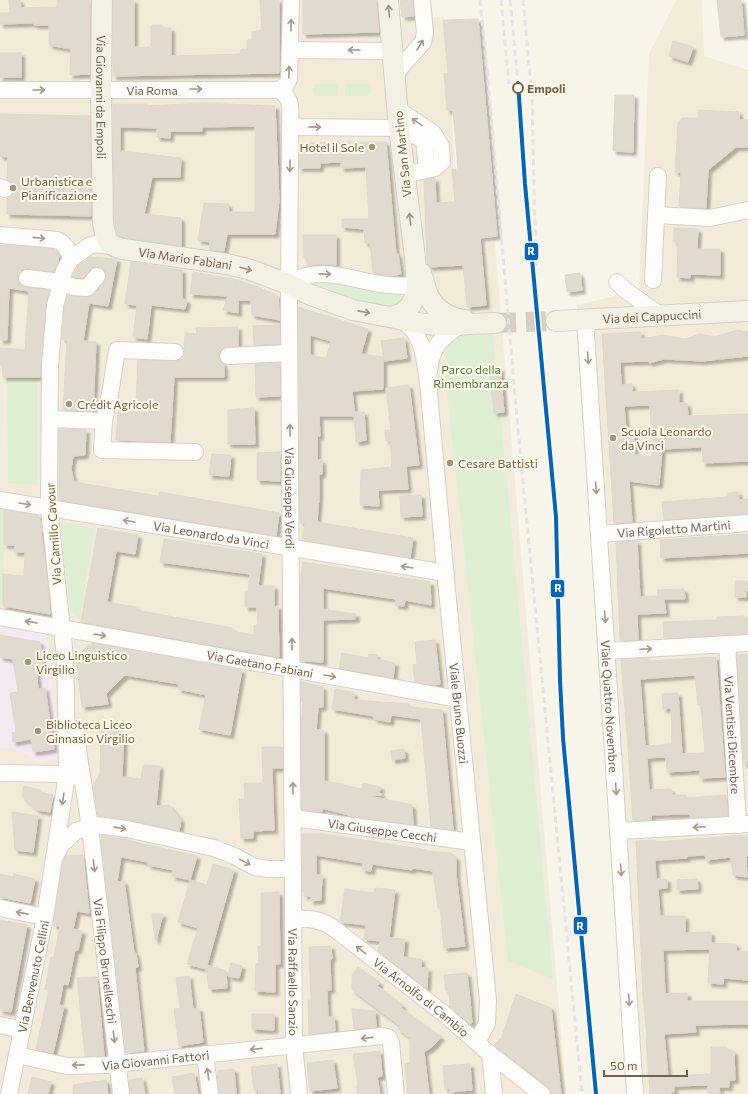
<svg xmlns="http://www.w3.org/2000/svg" width="748" height="1094" font-family="Commissioner,sans-serif">
	<style>
		.residential { fill: #f3ebd9 }
		.education { fill: #f5e9f2 }
		.green { fill: #dfefd3 }
		.building { fill: #e1dace; stroke: #e0d8cb; fill-rule: evenodd; filter: url(#shadow) }
		.lines { fill: none; stroke-linecap: round; stroke-linejoin: round }
		.major-tunnel { stroke: #d7cfc1; stroke-width: 20; stroke-dasharray: 20 10; stroke-linecap: butt }
		.minor-casing { stroke: #d6d1c7; stroke-width: 18 }
		.major-casing { stroke: #d6cfc5; stroke-width: 22 }
		.minor { stroke: #fefdfc; stroke-width: 16 }
		.major { stroke: #f3f0e4; stroke-width: 20 }
		.rail { stroke: #e5e1e5; stroke-width: 3; stroke-dasharray: 6 4; stroke-linecap: butt }
		.rail-1-casing { stroke: #fffaea; stroke-width: 7 }
		.rail-1 { stroke: #0065bd; stroke-width: 4 }
		.oneway { stroke: #a2927f }
		.oneway2 { stroke: #a69787 }
		.stop-dot { fill: #fffaea; stroke: #766048; stroke-width: 2 }
		.poi-dot { fill: #a39480; stroke: #fffaea; stroke-width: 1.5 }
		.labels { text-anchor: middle; dominant-baseline: central; stroke-width: 4; stroke-linejoin: round; paint-order: stroke }
		.stop-label { font-size: 12px; font-weight: bold; fill: #766048; stroke: #fffaea; text-anchor: start }
		.street-label { font-size: 12px; fill: #766048; stroke: #fffaea }
		.poi-label { font-size: 12px; fill: #766048; stroke: #fffaea; text-anchor: start }
		.park-label { font-size: 12px; fill: #487c40; stroke: #fffaea }
		.line-badge { stroke: #fffaea; stroke-width: 1.5 }
		.badge-label { font-size: 11px; text-anchor: middle; font-weight: bold; fill: #fff }
	</style>
	<defs>
		<filter id="shadow"><feDropShadow dx="3.5" dy="3.5" stdDeviation="1" flood-color="#0004"/></filter>
	</defs>
	<rect width="100%" height="100%" fill="#f7f4e9"/>
	<g class="residential">
		<polygon points="0,0 383,0 385,22 444,17 461,245 495,243 566,1094 0,1094"/>
		<polygon points="676,0 702,0 704,56 748,70 748,1094 626,1094 577,305 639,290 649,54"/>
	</g>
	<polygon class="education" points="0,622 46,629 60,752 56,758 50,760 34,763 33,757 8,747 0,748"/>
	<g class="green">
		<polygon points="315,84 338,84 338,96 315,96 312,90"/>
		<polygon points="345,84 368,84 371,91 368,96 345,96"/>
		<polygon points="296,279 417,285 391,317"/>
		<polygon points="493,331 553,979 508,961 444,364 448,342 465,332"/>
		<polygon points="7,377 41,377 37,379 37,485 8,483"/>
		<polygon points="0,508 4,509 3,604 0,603"/>
		<polygon points="59,522 94,528 80,619 71,613"/>
	</g>
	<g class="building">
		<polygon points="9,0 20,0 21,8 57,7 57,0 90,0 90,74 70,75 71,49 49,45 49,25 34,25 34,23 0,24 0,13 10,13"/>
		<polygon points="113,0 134,0 134,47 151,47 151,25 162,25 162,28 171,28 171,56 240,54 241,49 247,49 247,40 252,40 252,32 262,30 260,0 279,0 279,73 113,76"/>
		<polygon points="303,0 376,0 379,32 303,34"/>
		<polygon points="400,0 413,0 414,16 402,17"/>
		<polygon points="717,0 741,0 744,35 721,37"/>
		<polygon points="478,19 497,236 480,238 486,305 467,307 463,265 430,267 427,264 424,180 435,178 436,203 455,202 452,169 458,169 453,110 447,111 444,73 448,73 443,20"/>
		<polygon points="673,41 693,47 688,62 669,56"/>
		<rect x="0" y="53" width="21" height="24"/>
		<polygon points="615,95 634,95 633,152 613,151"/>
		<polygon points="204,103 275,106 279,200 275,234 227,234 224,251 209,250 210,242 198,240 204,203 228,204 229,212 255,212 255,126 202,127 202,131 170,131 170,138 157,137 157,128 120,127 120,151 181,158 180,177 152,177 144,214 181,218 181,246 125,238 119,235 117,233 114,222 113,104 147,104 147,106"/>
		<polygon points="699,110 739,112 739,120 748,120 748,147 736,147 708,170 706,208 679,207 681,172 675,172 678,123 682,118 698,118"/>
		<polygon points="0,114 90,116 91,216 7,214 7,198 11,196 14,193 14,188 12,183 7,180 8,157 0,156"/>
		<polygon points="360,142 386,142 396,254 398,254 401,274 390,276 373,273 370,243 365,243 364,229 342,227 342,219 369,219 366,167 341,168 341,162 320,163 320,168 299,168 299,143"/>
		<polygon points="674,228 698,229 697,249 720,249 720,275 690,274 690,278 677,277 678,242 674,242"/>
		<polygon points="303,235 336,235 336,265 321,264 307,266 308,258 304,258"/>
		<polygon points="0,245 54,249 59,255 58,262 54,272 28,269 23,269 19,273 18,277 18,282 22,286 49,290 46,305 40,377 3,377 2,365 0,365 0,348 25,350 29,291 9,288 7,340 0,340"/>
		<polygon points="90,257 117,259 108,306 89,303 83,341 96,342 93,411 63,410 67,340 62,339 64,308 68,295 86,297 91,297 104,282 106,277 106,273 103,269 98,267 94,267 90,270 83,278 72,277 78,266"/>
		<polygon points="131,262 182,270 182,299 187,300 185,309 151,305 147,339 133,337 137,305 125,304"/>
		<polygon points="193,272 233,279 258,287 278,296 280,320 252,315 251,300 238,300 238,313 223,310 228,296 190,294"/>
		<polygon points="580,273 582,290 567,292 565,275"/>
		<path d="M 298,307 L 368,329 L 361,354 L 383,357 L 383,389 L 352,391 L 355,416 L 319,416 L 320,436 L 317,436 L 317,460 L 322,460 L 322,474 L 319,474 L 319,497 L 317,522 L 413,538 L 410,558 L 302,540 L 305,523 L 300,522 L 299,440 L 300,440 ZM 310,335 L 331,341 L 326,358 L 310,355 Z"/>
		<polygon points="280,325 280,344 254,345 253,326"/>
		<polygon points="238,327 238,346 223,348 219,352 219,356 220,361 224,365 224,377 174,377 170,442 116,440 119,401 136,402 138,360 175,361 184,359 185,333 197,334 196,328"/>
		<path d="M 737,330 L 748,332 L 748,356 L 702,361 L 664,359 L 649,363 L 649,361 L 620,362 L 621,385 L 632,384 L 632,392 L 679,390 L 679,403 L 687,403 L 688,416 L 748,414 L 748,461 L 703,463 L 702,447 L 662,449 L 659,485 L 629,481 L 632,522 L 614,523 L 602,334 L 641,332 L 641,339 L 663,335 L 685,339 L 700,334 L 714,337 ZM 650,405 L 652,457 L 635,455 L 634,430 L 626,430 L 624,406 Z"/>
		<polygon points="404,338 407,358 384,361 381,341"/>
		<polygon points="280,363 280,396 256,397 255,364"/>
		<polygon points="500,368 504,412 494,413 489,369"/>
		<polygon points="409,385 419,465 406,466 408,489 378,490 379,506 360,505 361,470 392,467 390,440 386,441 385,430 391,430 386,388"/>
		<polygon points="254,408 255,444 228,444 228,410"/>
		<polygon points="354,412 364,412 366,440 356,442"/>
		<polygon points="59,429 86,430 85,455 73,456 71,469 74,482 158,496 160,492 279,513 276,536 59,500"/>
		<polygon points="280,452 280,481 257,480 257,453"/>
		<polygon points="212,454 231,455 229,476 209,475"/>
		<polygon points="738,492 739,500 748,499 748,514 664,520 662,502 728,497 728,493"/>
		<polygon points="421,495 422,516 401,517 400,496"/>
		<polygon points="4,510 39,516 39,521 41,521 42,532 41,532 47,577 50,614 3,606 3,574 24,576 25,552 14,552 15,545 4,545"/>
		<polygon points="98,528 138,535 135,554 116,551 107,602 136,607 136,610 211,624 232,628 232,631 254,635 254,625 258,625 257,607 245,607 245,591 248,591 250,574 160,562 164,539 262,554 258,586 274,586 274,607 278,606 279,657 81,622"/>
		<polygon points="748,534 748,553 661,558 660,540"/>
		<polygon points="637,541 640,597 658,596 657,590 684,589 685,599 664,599 666,613 637,614 638,640 620,641 616,542"/>
		<polygon points="303,562 430,582 431,605 405,600 404,606 395,605 396,599 323,588 323,609 356,614 355,619 323,620 323,662 301,661 300,583"/>
		<polygon points="735,581 748,581 748,591 746,591 746,597 735,597"/>
		<polygon points="744,616 745,619 748,619 748,634 664,638 663,622 717,620 717,617"/>
		<polygon points="0,635 40,642 43,666 36,667 38,689 45,688 54,749 33,752 31,739 13,742 12,733 16,732 10,693 18,692 13,659 0,657"/>
		<polygon points="435,640 440,684 434,685 415,682 413,665 417,664 415,642"/>
		<polygon points="93,643 242,670 230,735 199,729 206,695 178,689 179,684 125,675 106,694 108,704 82,707 76,659 80,655 79,654 89,645 90,647"/>
		<polygon points="342,653 368,658 369,654 377,655 376,659 395,663 393,678 339,668"/>
		<polygon points="748,654 748,763 744,764 737,655"/>
		<path d="M 716,657 L 725,777 L 700,778 L 700,770 L 667,772 L 666,757 L 647,758 L 649,790 L 671,789 L 672,795 L 686,795 L 686,798 L 726,795 L 728,816 L 691,818 L 690,814 L 651,815 L 651,820 L 633,821 L 628,747 L 621,660 L 648,658 L 648,661 ZM 695,675 L 698,705 L 701,705 L 705,753 L 682,754 L 678,693 L 662,694 L 663,709 L 671,708 L 672,744 L 645,746 L 640,679 Z"/>
		<polygon points="301,682 323,687 323,707 318,707 316,730 324,730 324,781 344,784 343,785 362,789 363,783 381,787 379,793 382,794 382,795 369,796 412,805 413,825 356,817 322,808 322,812 302,810 301,726 303,702 301,701"/>
		<polygon points="335,689 354,693 354,700 409,704 409,707 442,710 453,830 431,827 421,719 391,715 390,722 374,719 374,716 332,709"/>
		<polygon points="101,729 124,731 122,777 141,779 143,765 160,766 156,806 169,805 181,820 179,831 129,820 98,816 93,785 100,774"/>
		<polygon points="262,747 282,747 283,768 272,768 274,830 253,831 253,838 241,838 239,799 245,799 244,783 263,783"/>
		<polygon points="404,749 405,758 392,760 391,751"/>
		<polygon points="24,786 41,790 40,792 53,795 50,812 37,810 22,796"/>
		<polygon points="12,812 38,816 33,852 15,850"/>
		<polygon points="302,834 323,834 422,849 427,850 427,851 451,853 456,858 456,874 465,946 444,948 440,908 438,908 433,871 412,868 412,870 372,864 371,871 362,870 363,863 316,855 316,875 322,875 321,900 310,901 311,896 304,896 304,891 302,891"/>
		<polygon points="101,835 126,838 126,840 197,856 190,880 172,876 173,870 148,865 148,862 121,857 117,882 124,881 134,953 136,953 138,967 135,968 144,1051 126,1053 104,866 105,861 103,860"/>
		<polygon points="748,835 748,856 746,856 747,877 733,875 731,857 706,860 705,855 687,856 687,858 655,860 656,879 667,879 667,888 658,889 660,916 685,916 685,933 711,932 711,943 736,944 736,951 748,951 748,980 723,978 723,984 708,983 710,949 663,950 665,994 687,993 687,1001 748,1001 748,1024 695,1025 696,1032 664,1034 668,1076 711,1074 711,1047 727,1047 727,1051 734,1051 735,1080 729,1080 729,1087 719,1087 720,1094 708,1094 708,1085 674,1086 674,1092 667,1094 650,1094 646,1037 647,1037 643,995 636,841 655,840 655,842"/>
		<polygon points="83,855 89,913 77,911 73,929 82,931 78,950 75,950 68,985 63,984 59,1005 64,1006 53,1053 49,1052 36,1049 49,990 45,989 51,957 54,957 60,926 53,925 63,861 66,856"/>
		<polygon points="213,864 234,870 207,965 226,971 227,988 209,989 206,969 187,964 198,928 178,922 190,880 207,885"/>
		<polygon points="0,874 13,877 14,874 35,879 30,903 0,897"/>
		<polygon points="697,879 698,889 677,890 677,880"/>
		<polygon points="375,888 395,890 389,938 405,939 403,957 421,959 421,968 428,968 427,988 378,951 380,941 364,939 366,925 340,922 345,889 374,893"/>
		<polygon points="279,892 280,964 275,964 275,992 255,991 256,964 259,964 258,946 261,946 261,893"/>
		<polygon points="152,914 163,914 156,940 155,940"/>
		<polygon points="0,920 27,925 11,1012 0,1010"/>
		<polygon points="331,946 332,959 330,959 331,990 327,990 328,1017 334,1017 335,1031 309,1034 308,1000 311,1000 309,947"/>
		<polygon points="231,963 242,966 239,978 228,976"/>
		<polygon points="358,967 380,983 377,986 403,1006 401,1008 441,1037 432,1047 424,1052 429,1094 408,1094 405,1063 410,1063 410,1038 398,1029 400,1026 352,990 352,975"/>
		<polygon points="467,973 470,1000 472,1023 469,1023 450,1007 449,991 446,991 444,975"/>
		<polygon points="189,976 193,1009 199,1008 203,1042 179,1046 174,1009 180,1008 176,978"/>
		<polygon points="97,977 104,1056 85,1056 77,978"/>
		<polygon points="516,994 551,1008 561,1094 551,1094 551,1090 548,1086 494,1045 502,1037"/>
		<polygon points="352,1009 375,1011 376,1027 354,1029"/>
		<polygon points="252,1014 274,1014 274,1030 252,1029"/>
		<polygon points="380,1051 382,1076 377,1077 380,1094 357,1094 357,1085 358,1085 353,1054"/>
		<polygon points="333,1060 337,1088 310,1091 307,1063"/>
		<polygon points="277,1064 280,1094 259,1094 258,1090 254,1090 251,1067"/>
		<polygon points="470,1064 472,1090 450,1092 450,1088 445,1089 443,1066"/>
		<polygon points="234,1069 236,1094 219,1094 217,1071"/>
		<polygon points="194,1073 198,1094 175,1094 172,1077"/>
		<polygon points="32,1077 51,1082 48,1094 28,1094"/>
		<polygon points="142,1078 145,1094 130,1094 129,1080"/>
		<polygon points="106,1080 108,1094 73,1094 73,1085"/>
	</g>
	<g class="lines">
		<polyline class="major-tunnel" points="496,323 556,321"/>
		<g class="minor-casing">
			<g id="minor">
				<polyline points="290,50 393,51"/>
				<polyline points="395,74 423,42 425,33 422,0"/>
				<path id="s1" d="M 0,90 L 279,90"/>
				<path d="M 279,90 C 294,99 290,111 290,127 L 399,128 L 424,140 L 427,170"/>
				<polyline points="279,90 286,85 289,79 291,0"/>
				<polyline points="397,109 433,133 441,146 442,162 435,168 404,175"/>
				<path id="s2" d="M 290,127 L 289,307 L 294,1045 L 299,1094"/>
				<polyline points="0,187 5,189"/>
				<polyline points="656,215 710,218 748,210"/>
				<path d="M 0,235 L 57,240 C 66,244 68,251 71,259"/>
				<polyline points="27,278 61,282"/>
				<polyline points="653,280 658,176"/>
				<polyline points="617,282 625,290 660,315"/>
				<polyline points="60,283 74,287 87,288 97,276"/>
				<path d="M 288,284 C 317,264 349,279 380,284 C 392,286 405,286 417,285"/>
				<path id="s3" d="M 585,319 L 635,1094"/>
				<path id="s4" d="M 403,321 C 424,335 424,358 428,382 L 446,580 L 488,1000 L 487,1023 L 477,1042"/>
				<polyline points="228,356 289,353"/>
				<path d="M 429,372 C 431,346 441,339 460,325"/>
				<polyline points="50,419 104,421 110,394 117,350 175,352"/>
				<polyline points="104,421 102,450 195,452"/>
				<path id="s5" d="M 0,500 L 446,573"/>
				<path id="s6" d="M 600,534 L 748,523"/>
				<path id="s7" d="M 0,617 L 458,699"/>
				<path id="s8" d="M 727,644 L 738,825"/>
				<polyline points="607,651 748,643"/>
				<path id="s9" d="M 76,729 L 79,757 L 90,827 L 121,1094"/>
				<polyline points="0,773 61,774 76,777"/>
				<path id="s10" d="M 293,818 L 472,842"/>
				<polyline points="619,831 748,824"/>
				<polyline points="56,855 61,845 76,831 96,825 127,829 214,848 234,856 255,867 268,869 293,869"/>
				<polyline points="0,908 45,917"/>
				<path id="s11" d="M 294,919 C 308,918 319,919 332,927 L 443,1013 L 490,1054 L 542,1094"/>
				<polyline points="0,1025 22,1030"/>
				<polyline points="205,1054 210,1094"/>
				<polyline points="490,1054 494,1094"/>
				<path id="s12" d="M 17,1055 L 67,1066 L 107,1065 L 382,1036 L 389,1038 L 391,1043 L 396,1094"/>
				<path id="s13" d="M 9,1094 L 45,917 L 67,774 L 66,691 L 64,648 L 49,508 L 50,365 L 55,306 L 64,271 L 71,259 L 89,246 L 96,244 L 111,246"/>
			</g>
		</g>
		<g class="major-casing">
			<g id="major">
				<path id="s14" d="M 102,0 L 101,89 L 103,223 C 106,239 106,245 123,249 L 227,264 L 248,269 L 288,284 L 311,295 L 353,310 L 384,316 L 391,317 L 403,313 L 411,305 L 416,294 L 417,285 L 415,258 L 399,128 L 388,0"/>
				<path d="M 421,273 C 424,280 425,290 429,297 C 436,311 450,318 465,320"/>
				<path d="M 391,317 C 411,323 434,326 456,325 C 470,324 483,323 496,323"/>
				<path id="s15" d="M 556,321 L 748,311"/>
			</g>
		</g>
		<use href="#minor" class="minor"/>
		<use href="#major" class="major"/>
		<g class="rail">
			<polyline points="480,0 488,81 518,430 582,1094"/>
			<polyline points="501,0 509,84"/>
			<polyline points="510,0 518,83"/>
			<polyline points="523,0 532,97 536,272 540,337"/>
		</g>
		<g class="rail-1-casing">
			<polyline id="rail-1" points="518,83 525,184 556,517 560,680 563,738 596,1094"/>
		</g>
		<use href="#rail-1" class="rail-1"/>
	</g>
	<defs><path id="oneway-shaft" d="M-6 0H5M1.5-3L5.5 0L1.5 3" fill="none" stroke-width="1.6" stroke-linecap="round" stroke-linejoin="round"/></defs>
	<g class="oneway">
		<use href="#oneway-shaft" transform="translate(389 11) rotate(-94)"/>
		<use href="#oneway-shaft" transform="translate(410 219) rotate(-97)"/>
		<use href="#oneway-shaft" transform="translate(246 269) rotate(16)"/>
		<use href="#oneway-shaft" transform="translate(364 312) rotate(11)"/>
	</g>
	<g class="oneway2">
		<use href="#oneway-shaft" transform="translate(291 25) rotate(-89)"/>
		<use href="#oneway-shaft" transform="translate(420 45) rotate(-59)"/>
		<use href="#oneway-shaft" transform="translate(354 50) rotate(-180)"/>
		<use href="#oneway-shaft" transform="translate(289 72) rotate(-88)"/>
		<use href="#oneway-shaft" transform="translate(196 89)"/>
		<use href="#oneway-shaft" transform="translate(39 90)"/>
		<use href="#oneway-shaft" transform="translate(417 122) rotate(-145)"/>
		<use href="#oneway-shaft" transform="translate(315 127) rotate(1)"/>
		<use href="#oneway-shaft" transform="translate(290 166) rotate(91)"/>
		<use href="#oneway-shaft" transform="translate(39 238) rotate(6)"/>
		<use href="#oneway-shaft" transform="translate(325 274) rotate(1)"/>
		<use href="#oneway-shaft" transform="translate(588 358) rotate(86)"/>
		<use href="#oneway-shaft" transform="translate(290 430) rotate(-91)"/>
		<use href="#oneway-shaft" transform="translate(596 488) rotate(86)"/>
		<use href="#oneway-shaft" transform="translate(25 504) rotate(9)"/>
		<use href="#oneway-shaft" transform="translate(129 521) rotate(-171)"/>
		<use href="#oneway-shaft" transform="translate(407 567) rotate(-171)"/>
		<use href="#oneway-shaft" transform="translate(605 617) rotate(86)"/>
		<use href="#oneway-shaft" transform="translate(31 622) rotate(-170)"/>
		<use href="#oneway-shaft" transform="translate(100 635) rotate(10)"/>
		<use href="#oneway-shaft" transform="translate(292 644) rotate(-90)"/>
		<use href="#oneway-shaft" transform="translate(646 649) rotate(-3)"/>
		<use href="#oneway-shaft" transform="translate(330 676) rotate(10)"/>
		<use href="#oneway-shaft" transform="translate(293 788) rotate(-90)"/>
		<use href="#oneway-shaft" transform="translate(616 789) rotate(86)"/>
		<use href="#oneway-shaft" transform="translate(63 799) rotate(99)"/>
		<use href="#oneway-shaft" transform="translate(699 827) rotate(177)"/>
		<use href="#oneway-shaft" transform="translate(120 828) rotate(8)"/>
		<use href="#oneway-shaft" transform="translate(245 862) rotate(28)"/>
		<use href="#oneway-shaft" transform="translate(94 866) rotate(83)"/>
		<use href="#oneway-shaft" transform="translate(621 870) rotate(86)"/>
		<use href="#oneway-shaft" transform="translate(22 913) rotate(-169)"/>
		<use href="#oneway-shaft" transform="translate(361 950) rotate(-142)"/>
		<use href="#oneway-shaft" transform="translate(629 1000) rotate(86)"/>
		<use href="#oneway-shaft" transform="translate(114 1037) rotate(83)"/>
		<use href="#oneway-shaft" transform="translate(367 1038) rotate(174)"/>
		<use href="#oneway-shaft" transform="translate(256 1049) rotate(174)"/>
		<use href="#oneway-shaft" transform="translate(78 1065) rotate(179)"/>
		<use href="#oneway-shaft" transform="translate(208 1074) rotate(-97)"/>
	</g>
	<circle class="stop-dot" cx="518" cy="88" r="5"/>
	<g class="poi-dot">
		<circle cx="372" cy="147" r="4"/>
		<circle cx="13" cy="188" r="4"/>
		<circle cx="69" cy="404" r="4"/>
		<circle cx="613" cy="438" r="4"/>
		<circle cx="450" cy="463" r="4"/>
		<circle cx="28" cy="662" r="4"/>
		<circle cx="38" cy="731" r="4"/>
	</g>
	<g class="labels">
		<g class="stop-label">
			<text x="527" y="88">Empoli</text>
		</g>
		<g class="street-label">
			<text stroke="none"><textPath href="#s1" startOffset="152">Via Roma</textPath></text>
			<text stroke="none"><textPath href="#s14" startOffset="97">Via Giovanni da Empoli</textPath></text>
			<text transform="translate(402 154) rotate(-96)">Via San Martino</text>
			<text stroke="none"><textPath href="#s14" startOffset="322">Via Mario Fabiani</textPath></text>
			<text stroke="none"><textPath href="#s15" startOffset="96">Via dei Cappuccini</textPath></text>
			<text stroke="none"><textPath href="#s2" startOffset="371">Via Giuseppe Verdi</textPath></text>
			<text stroke="none"><textPath href="#s6" startOffset="74">Via Rigoletto Martini</textPath></text>
			<text transform="translate(53 534) rotate(-94)">Via Camillo Cavour</text>
			<text stroke="none"><textPath href="#s5" startOffset="214">Via Leonardo da Vinci</textPath></text>
			<text stroke="none"><textPath href="#s7" startOffset="264">Via Gaetano Fabiani</textPath></text>
			<text stroke="none"><textPath href="#s3" startOffset="388">Viale Quattro Novembre</textPath></text>
			<text stroke="none"><textPath href="#s4" startOffset="401">Viale Bruno Buozzi</textPath></text>
			<text stroke="none"><textPath href="#s8" startOffset="91">Via Ventisei Dicembre</textPath></text>
			<text stroke="none"><textPath href="#s10" startOffset="90">Via Giuseppe Cecchi</textPath></text>
			<text stroke="none"><textPath href="#s9" startOffset="234">Via Filippo Brunelleschi</textPath></text>
			<text stroke="none"><textPath href="#s13" startOffset="120">Via Benvenuto Cellini</textPath></text>
			<text stroke="none"><textPath href="#s2" startOffset="855">Via Raffaello Sanzio</textPath></text>
			<text stroke="none"><textPath href="#s11" startOffset="153">Via Arnolfo di Cambio</textPath></text>
			<text stroke="none"><textPath href="#s12" startOffset="140">Via Giovanni Fattori</textPath></text>
		</g>
		<g class="poi-label">
			<text x="364" y="147" text-anchor="end">Hotel il Sole</text>
			<text x="21" y="181">Urbanistica e<tspan x="21" dy="14">Pianificazione</tspan></text>
			<text x="77" y="404">Crédit Agricole</text>
			<text x="621" y="431">Scuola Leonardo<tspan x="621" dy="14">da Vinci</tspan></text>
			<text x="458" y="463">Cesare Battisti</text>
			<text x="36" y="655">Liceo Linguistico<tspan x="36" dy="14">Virgilio</tspan></text>
			<text x="46" y="724">Biblioteca Liceo<tspan x="46" dy="14">Ginnasio Virgilio</tspan></text>
		</g>
		<g class="park-label">
			<text x="471" y="369">Parco della<tspan x="471" dy="14">Rimembranza</tspan></text>
		</g>
	</g>
	<g class="line-badge">
		<rect x="524" y="242" width="15" height="19" rx="4" fill="#0065bd"/>
		<rect x="550" y="579" width="15" height="19" rx="4" fill="#0065bd"/>
		<rect x="573" y="916" width="15" height="19" rx="4" fill="#0065bd"/>
	</g>
	<g class="badge-label">
		<text x="531" y="255">R</text>
		<text x="558" y="592">R</text>
		<text x="580" y="930">R</text>
	</g>
	<path d="M604 1070v6h83v-6" fill="none" stroke="#766048" stroke-width="2"/>
	<text x="610" y="1070" font-size="12" fill="#766048" stroke="#fffaea" stroke-width="3" paint-order="stroke">50 m</text>
</svg>
